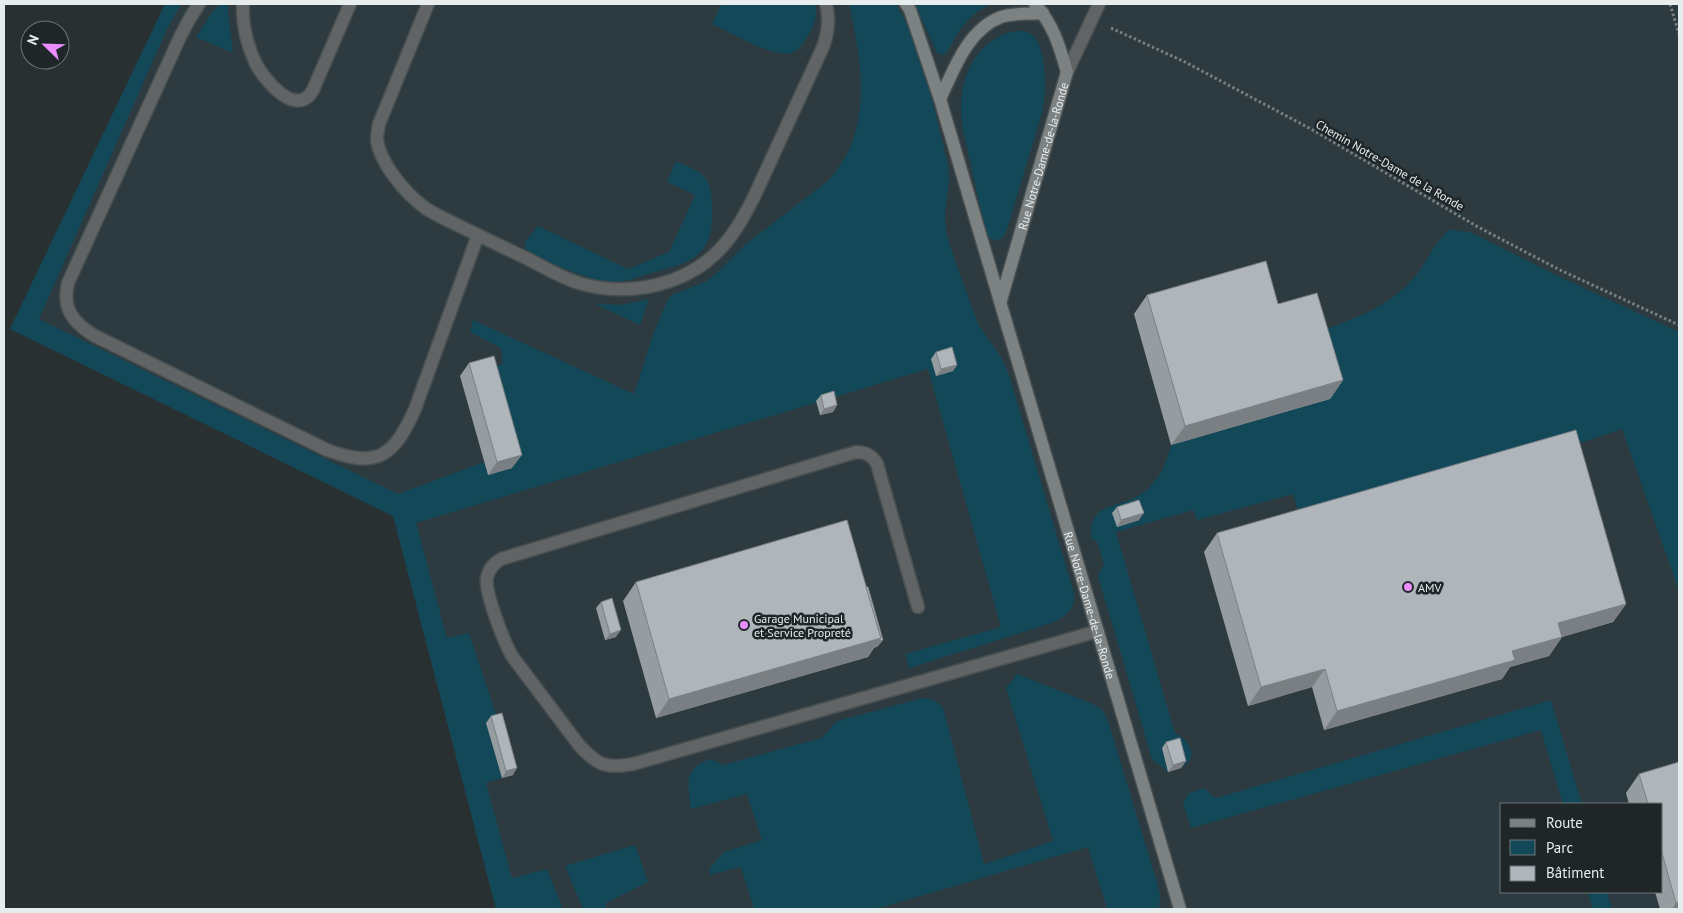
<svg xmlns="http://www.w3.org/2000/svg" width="1683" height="913" font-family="'PT Sans',sans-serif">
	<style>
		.built { fill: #2d3b40; fill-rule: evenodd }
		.green { fill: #134858 }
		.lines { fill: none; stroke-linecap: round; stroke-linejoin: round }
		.lane-casing { stroke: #474e50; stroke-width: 15 }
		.street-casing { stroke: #474e50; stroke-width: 15 }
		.secondary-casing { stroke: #474e50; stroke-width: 15 }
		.path { stroke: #797f81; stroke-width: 3; stroke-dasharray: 2.5 2.5; stroke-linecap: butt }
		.lane { stroke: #606464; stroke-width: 12 }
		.street { stroke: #606464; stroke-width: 12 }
		.secondary { stroke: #7c8282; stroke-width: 12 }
		.wall { fill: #969da1 }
		.shaded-wall { fill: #7a7f83 }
		.building { fill: #afb6bb; stroke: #7a7f83 }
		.poi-dot { fill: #ea8dfd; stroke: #1f2628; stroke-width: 2 }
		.labels { text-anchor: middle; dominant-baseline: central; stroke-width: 5; stroke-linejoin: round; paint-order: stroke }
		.street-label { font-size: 12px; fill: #e7eced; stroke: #1f2628 }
		.poi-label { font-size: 12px; fill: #e7eced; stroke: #1f2628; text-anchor: start }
	</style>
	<rect width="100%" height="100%" fill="#293032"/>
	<path class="built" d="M 165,4 L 1679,4 L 1679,909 L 496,909 L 393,516 L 10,329 ZM 1502,804 L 1662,804 L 1662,892 L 1502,892 Z"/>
	<g class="green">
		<path d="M 165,4 L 181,4 L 167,29 L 39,319 L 398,494 L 484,462 L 488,475 L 512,468 L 484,369 L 503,364 L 501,348 L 470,332 L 473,320 L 634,394 L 654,332 L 668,299 L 674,294 L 705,282 L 719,271 L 747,243 L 829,180 C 840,166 851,151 855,133 C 867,92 858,45 849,4 L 896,4 C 924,52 934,110 948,164 L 949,181 L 945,215 L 946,231 L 950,246 L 978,324 L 1001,357 L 1008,372 L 1074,593 C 1076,610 1066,616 1052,623 L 909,668 L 905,654 L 1001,627 L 928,369 L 416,523 L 447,638 L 469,633 L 498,720 L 486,723 L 502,778 L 486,783 L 512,878 L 547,869 L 563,909 L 496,909 L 393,516 L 10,329 Z"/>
		<polygon points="220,4 227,4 233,53 196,37 211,14"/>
		<path d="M 721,4 L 815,4 C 818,16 814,27 807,37 C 804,43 798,51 791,53 C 775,59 728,31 712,24 Z"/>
		<path d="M 915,4 L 991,4 C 976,11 965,21 956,36 C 952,42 950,51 943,55 L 937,53 Z"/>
		<path d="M 1018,31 C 1022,31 1026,31 1029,33 C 1049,43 1046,95 1042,113 L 1006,232 L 1003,237 L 995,241 L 988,237 L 985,228 C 979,203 974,178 968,152 C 965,139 961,125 961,111 C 960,75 978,36 1018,31 Z"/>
		<path d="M 676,161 C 704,174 711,174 712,207 C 714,257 693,262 651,273 C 638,277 623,283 610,282 C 594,282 537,259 525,249 L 525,242 L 538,226 L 628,269 L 669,252 L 695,195 L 667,182 Z"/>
		<path d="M 1449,230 L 1470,232 L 1562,278 L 1679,332 L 1679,591 L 1622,429 L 1563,449 L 1302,524 L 1293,494 L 1197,520 L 1193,510 L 1116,532 L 1175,733 C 1190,741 1200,757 1181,768 L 1163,749 L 1168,772 L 1152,759 L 1098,576 L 1104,564 L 1097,542 L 1091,538 C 1088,502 1116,509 1138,496 C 1157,485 1166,465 1171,445 L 1329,399 L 1311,335 C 1349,320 1391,308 1417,274 C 1428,259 1435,242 1449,230 Z"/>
		<polygon points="649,299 640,325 595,304 621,305"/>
		<path d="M 1017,674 L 1093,704 L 1103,711 L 1108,721 L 1157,882 L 1160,895 L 1159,909 L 1107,909 L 1088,847 L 876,909 L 754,909 L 741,867 L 710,875 L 709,869 L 724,852 L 762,840 L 747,794 L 691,809 C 688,784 682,768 711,759 L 723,765 L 821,738 L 837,721 L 923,698 L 934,700 L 943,707 L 984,864 L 1053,841 L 1006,688 Z"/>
		<polygon points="1551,700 1582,804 1563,804 1541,730 1191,828 1183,803 1189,793 1204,788 1216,798"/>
		<polygon points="635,845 648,882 606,903 606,909 583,909 565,866"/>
		<polygon points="1588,892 1607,892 1612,909 1593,909"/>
	</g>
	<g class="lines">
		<g class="lane-casing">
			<g id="lane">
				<path d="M 199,4 L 190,18 L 180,37 L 68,283 C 62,309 73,322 93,335 L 327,450 C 378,469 394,456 415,409 L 478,235"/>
				<path d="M 243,4 C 242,25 247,45 256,64 C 265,81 297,119 313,90 L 350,4"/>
				<path d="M 428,4 L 379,124 C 378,129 377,135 377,140 C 380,163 405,193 424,207 C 429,211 436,214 441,217 C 471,232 501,246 530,260 C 547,269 564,279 582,284 C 631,297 688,285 722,247 C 735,233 744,216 753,199 L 823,47 C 828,33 830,19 826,4"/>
				<path d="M 918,607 L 877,464 C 872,455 866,452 856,452 L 501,559 C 494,563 489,569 487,577 C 484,591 504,642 512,656 L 579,745 C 597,765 606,769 633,764 L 1098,631"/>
			</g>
		</g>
		<g class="street-casing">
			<polyline id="street" points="1067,72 1099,4"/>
		</g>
		<g class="secondary-casing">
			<g id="secondary">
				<path id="s1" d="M 906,4 L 910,10 L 940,99 L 1180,909"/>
				<path d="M 940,99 C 954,70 967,30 1001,17 C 1012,13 1031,14 1043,13"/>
				<path id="s2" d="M 1001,300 L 1067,72 C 1059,45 1054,26 1035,4"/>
			</g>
		</g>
		<g class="path">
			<polyline points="1670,4 1679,34"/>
			<polyline points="1111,28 1185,62 1311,129 1478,227 1560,270 1679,325"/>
		</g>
		<use href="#lane" class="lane"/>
		<use href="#street" class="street"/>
		<use href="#secondary" class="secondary"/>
	</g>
	<g class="wall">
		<polygon points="1147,295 1278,304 1343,380 1330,399 1171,445 1134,314"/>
		<polygon points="936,352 957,365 953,371 936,376 931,359"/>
		<polygon points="469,363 512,468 488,475 460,376"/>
		<polygon points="821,395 837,405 833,412 820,415 816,401"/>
		<polygon points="1117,507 1139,520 1117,527 1112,513"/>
		<polygon points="1217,533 1626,604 1613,622 1562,637 1549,656 1510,667 1502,679 1324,730 1312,687 1248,706 1204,552"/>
		<polygon points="636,582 866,587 883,640 878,646 874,648 868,657 656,718 623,601"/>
		<polygon points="601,602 616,637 605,640 596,608"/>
		<polygon points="491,716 513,775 502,778 486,723"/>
		<polygon points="1166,742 1186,761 1181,768 1168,772 1162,748"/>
		<polygon points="1679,762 1679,909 1660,909 1655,892 1662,892 1662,804 1629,804 1626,793 1639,774"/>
	</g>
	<g class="shaded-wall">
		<polygon points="957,365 953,371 936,376 941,369"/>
		<polygon points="1343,380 1330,399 1171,445 1185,426"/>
		<polygon points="837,405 833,412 820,415 824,409"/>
		<polygon points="522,455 512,468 488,475 497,462"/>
		<polygon points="1144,513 1139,520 1117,527 1121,520"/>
		<polygon points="1626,604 1613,622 1545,642 1558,623"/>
		<polygon points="621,630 616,637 605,640 610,634"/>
		<polygon points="1562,637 1549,656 1510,667 1502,679 1324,730 1337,711 1512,651"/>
		<polygon points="881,638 883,640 878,646 874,648 868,657 656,718 669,699"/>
		<polygon points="1325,669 1312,687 1248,706 1261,687"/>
		<polygon points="1186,761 1181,768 1168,772 1173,765"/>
		<polygon points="517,768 513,775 502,778 506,771"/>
		<polygon points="1679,902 1679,909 1672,909 1676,903"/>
	</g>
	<g class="building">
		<polygon points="1266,261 1278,304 1317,293 1343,380 1185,426 1147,295"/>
		<polygon points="952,347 957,365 941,369 936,352"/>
		<polygon points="494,356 522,455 497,462 469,363"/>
		<polygon points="834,391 837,405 824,409 821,395"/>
		<polygon points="1576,430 1626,604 1558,623 1562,637 1512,651 1515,660 1337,711 1325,669 1261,687 1217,533"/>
		<polygon points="1139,500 1144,513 1121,520 1117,507"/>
		<polygon points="847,520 881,638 669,699 636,582"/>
		<polygon points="866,587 868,587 883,640 879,641 881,638"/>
		<polygon points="612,598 621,630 610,634 601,602"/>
		<polygon points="502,713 517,768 506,771 491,716"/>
		<polygon points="1180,738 1186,761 1173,765 1166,742"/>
		<polygon points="1679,762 1679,902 1676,903 1662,853 1662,804 1648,804 1639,774"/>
	</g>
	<g class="poi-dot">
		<circle cx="1408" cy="587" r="5"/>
		<circle cx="744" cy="625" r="5"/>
	</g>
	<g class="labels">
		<g class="street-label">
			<text stroke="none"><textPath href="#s2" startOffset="150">Rue Notre-Dame-de-la-Ronde</textPath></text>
			<text transform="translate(1390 165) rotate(30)">Chemin Notre-Dame de la Ronde</text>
			<text stroke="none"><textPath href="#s1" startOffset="629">Rue Notre-Dame-de-la-Ronde</textPath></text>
		</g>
		<g class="poi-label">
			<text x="1418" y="587">AMV</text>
			<text x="754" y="618">Garage Municipal<tspan x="754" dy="14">et Service Propreté</tspan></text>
		</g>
	</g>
	<rect width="1683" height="913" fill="none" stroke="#e7eced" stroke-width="10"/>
	<rect x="1500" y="803" width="162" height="90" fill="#1f2628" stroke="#6f7577"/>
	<rect x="1510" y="819" width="25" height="8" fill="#7c8282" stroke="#6f7577"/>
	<text x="1546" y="828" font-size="15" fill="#e7eced">Route</text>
	<rect x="1510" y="840" width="25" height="15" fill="#134858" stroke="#6f7577"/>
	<text x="1546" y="853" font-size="15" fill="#e7eced">Parc</text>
	<rect x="1510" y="866" width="25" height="15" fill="#afb6bb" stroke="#6f7577"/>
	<text x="1546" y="878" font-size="15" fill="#e7eced">Bâtiment</text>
	<g transform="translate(45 45) rotate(293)"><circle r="24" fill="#1f2628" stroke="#6f7577"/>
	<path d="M0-4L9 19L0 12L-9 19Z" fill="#ea8dfd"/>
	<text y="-8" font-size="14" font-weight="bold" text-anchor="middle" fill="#e7eced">N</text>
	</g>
</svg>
